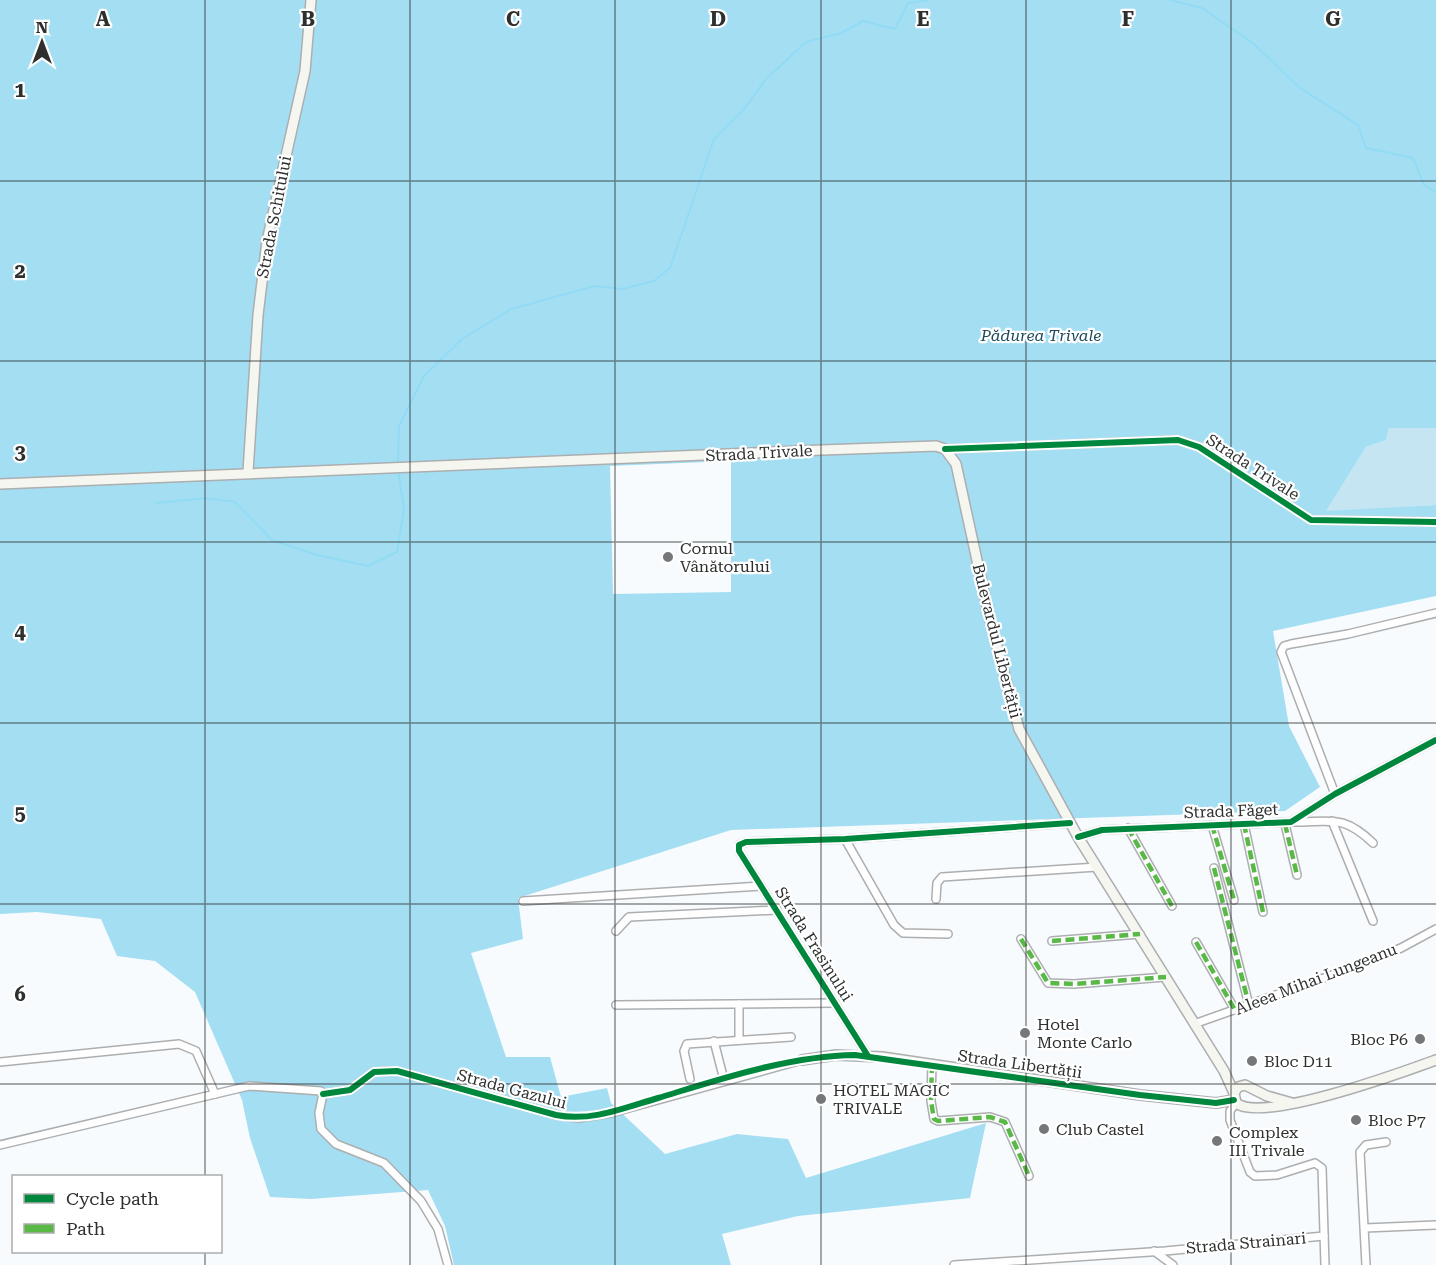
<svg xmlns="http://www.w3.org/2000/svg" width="1436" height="1265" font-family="'Roboto Serif',serif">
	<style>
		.green { fill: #c5e5f2 }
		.forest { fill: #a4def3; fill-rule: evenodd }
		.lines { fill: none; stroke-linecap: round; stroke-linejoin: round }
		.stream { stroke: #92dbf5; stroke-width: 2 }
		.street-casing { stroke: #acaeaf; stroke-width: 10 }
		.secondary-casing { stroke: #acaeaf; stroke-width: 12 }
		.street { stroke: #fefeff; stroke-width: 7 }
		.secondary { stroke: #f6f6f0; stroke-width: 9 }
		.quiet { stroke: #58b947; stroke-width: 4.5; stroke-dasharray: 9 4.5; stroke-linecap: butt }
		.cycleway-casing { stroke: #fff; stroke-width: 10 }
		.cycleway { stroke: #00873e; stroke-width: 6 }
		.grid { fill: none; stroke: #2e3030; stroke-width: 1.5; stroke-opacity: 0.55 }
		.poi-dot { fill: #757778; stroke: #fff; stroke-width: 2 }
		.labels { text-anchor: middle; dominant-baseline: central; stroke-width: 4.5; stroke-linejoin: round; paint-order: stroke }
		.street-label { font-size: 16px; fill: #2e3030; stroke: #fff }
		.park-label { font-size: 16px; font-style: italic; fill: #1e4b5a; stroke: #fff }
		.poi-label { font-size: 16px; fill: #2e3030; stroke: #fff; text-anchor: start }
		.grid-label { font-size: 20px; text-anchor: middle; font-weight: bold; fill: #2e3030; stroke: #fff; stroke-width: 4.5; stroke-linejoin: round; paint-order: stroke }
	</style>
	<rect width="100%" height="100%" fill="#f8fbfd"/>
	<polygon class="green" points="1389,428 1436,428 1436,505 1325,512 1366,447 1386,440"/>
	<path class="forest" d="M 0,0 L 1436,0 L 1436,428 L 1389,428 L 1386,440 L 1366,447 L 1326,511 L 1436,505 L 1436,596 L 1273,631 L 1289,726 L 1320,787 L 1285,811 L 731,830 L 518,898 L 523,939 L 471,953 L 506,1057 L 550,1057 L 561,1097 L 607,1088 L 611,1103 L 665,1154 L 737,1134 L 788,1139 L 806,1178 L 986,1123 L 970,1198 L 798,1216 L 722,1234 L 731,1265 L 454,1265 L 445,1226 L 428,1190 L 311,1199 L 270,1197 L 250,1138 L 242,1100 L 195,992 L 155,961 L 117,956 L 101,919 L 37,912 L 0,914 ZM 731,461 L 731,592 L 613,594 L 610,466 Z"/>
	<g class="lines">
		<g class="stream">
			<polyline points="1170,0 1202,8 1254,44 1300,88 1358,125 1366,148 1413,158 1424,185 1436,192"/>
			<polyline points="398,464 399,426 424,376 462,339 511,309 595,286 622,289 654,281 670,268 714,139 744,109 766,79 806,42 841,33 863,21 895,29 908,3 929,0"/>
			<polyline points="156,503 206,498 235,502 272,540 317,555 368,566 397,552 404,509 398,470"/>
		</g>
		<g class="street-casing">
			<g id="street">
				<polyline points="945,449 1178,440 1199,447 1311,520 1436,522"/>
				<polyline points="1335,794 1281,652 1284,646 1291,644 1348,634 1436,613"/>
				<polyline points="1332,821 1373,921"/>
				<path d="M 1294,822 C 1331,822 1343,814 1373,843"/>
				<polyline points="1244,824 1263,912"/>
				<polyline points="1285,824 1297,875"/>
				<polyline points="1212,825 1234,900"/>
				<polyline points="1128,828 1172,906"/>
				<polyline points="1078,837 1102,830 1291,822 1335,794 1436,740"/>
				<polyline points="845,839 894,925 903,933 948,934"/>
				<polyline points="1214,868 1249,1005"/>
				<polyline points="936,899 937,883 942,877 1097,867"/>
				<polyline points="523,901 761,886"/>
				<polyline points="616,931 629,917 777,910"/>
				<polyline points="1021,939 1048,983 1074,984 1166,977"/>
				<polyline points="1052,941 1140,934"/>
				<polyline points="1196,942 1235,1010"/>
				<polyline points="739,1004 739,1040"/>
				<polyline points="616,1005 835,1003"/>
				<polyline points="1194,1024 1335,974 1401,948 1436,929"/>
				<polyline points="714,1041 724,1080"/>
				<polyline points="868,1056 739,851 739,845 746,842 845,839 1070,823"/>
				<polyline points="0,1062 179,1044 196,1051 215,1094"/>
				<polyline points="932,1064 931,1101 934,1119 938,1121 990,1117 1005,1122 1029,1176"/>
				<polyline points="690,1079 684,1051 687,1044 791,1037"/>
				<polyline points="323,1094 350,1090 374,1072 397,1071 556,1115 579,1118 611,1113 802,1060"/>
				<polyline points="323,1094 319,1113 321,1129 336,1144 384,1163 421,1201 438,1229 448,1265"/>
				<polyline points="1236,1103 1230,1111 1230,1120 1250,1172 1255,1176 1277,1175 1315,1163 1322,1168 1325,1265"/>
				<polyline points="0,1145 249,1086 321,1091 323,1094"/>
				<polyline points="1365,1228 1436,1225"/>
				<polyline points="1154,1251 1173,1265"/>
				<polyline points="954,1265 1165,1251 1324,1236"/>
				<polyline points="1366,1265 1360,1152 1366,1145 1386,1142"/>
			</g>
		</g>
		<g class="secondary-casing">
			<g id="secondary">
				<polyline points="248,472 258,315 267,241 305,71 311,0"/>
				<polyline points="0,484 822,450 936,446 945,449 956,464 990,620 1019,729 1078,837 1224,1071 1234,1093"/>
				<polyline points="802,1060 836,1055 882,1057 1140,1095 1216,1103 1234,1100"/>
				<path d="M 1292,1103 L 1267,1096 L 1245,1085 L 1238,1087 L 1234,1093 L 1236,1103 C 1262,1124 1403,1072 1436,1060"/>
			</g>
		</g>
		<use href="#street" class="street"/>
		<use href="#secondary" class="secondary"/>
		<g class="quiet">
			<polyline points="1244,824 1263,912"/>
			<polyline points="1285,824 1297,875"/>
			<polyline points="1212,825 1234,900"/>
			<polyline points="1128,828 1172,906"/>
			<polyline points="1214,868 1249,1005"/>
			<polyline points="1021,939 1048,983 1074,984 1166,977"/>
			<polyline points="1052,941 1140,934"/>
			<polyline points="1196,942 1235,1010"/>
			<polyline points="932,1064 931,1101 934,1119 938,1121 990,1117 1005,1122 1029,1176"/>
		</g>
		<g class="cycleway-casing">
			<g id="cycleway">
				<polyline points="945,449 1178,440 1199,447 1311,520 1436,522"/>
				<polyline points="1078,837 1102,830 1291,822 1335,794 1436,740"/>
				<polyline points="868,1056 739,851 739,845 746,842 845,839 1070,823"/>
				<path d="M 323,1094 L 350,1090 L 374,1072 L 397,1071 L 556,1115 C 591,1122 624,1108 658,1098 C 721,1079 789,1056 855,1055 L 1140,1095 L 1216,1103 L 1234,1100"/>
			</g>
		</g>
		<use href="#cycleway" class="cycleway"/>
	</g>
	<path class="grid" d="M 205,0 L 205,1176M 410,0 L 410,1265M 615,0 L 615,1265M 821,0 L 821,1265M 1026,0 L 1026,1265M 1231,0 L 1231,1265M 0,181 L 1436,181M 0,361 L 1436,361M 0,542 L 1436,542M 0,723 L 1436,723M 0,904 L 1436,904M 0,1084 L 1436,1084M 205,1252 L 205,1265"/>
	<g class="poi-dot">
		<circle cx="668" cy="557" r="6"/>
		<circle cx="1025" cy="1033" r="6"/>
		<circle cx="1420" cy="1039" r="6"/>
		<circle cx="1252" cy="1061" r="6"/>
		<circle cx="821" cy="1099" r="6"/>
		<circle cx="1356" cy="1120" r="6"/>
		<circle cx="1044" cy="1129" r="6"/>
		<circle cx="1217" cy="1141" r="6"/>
	</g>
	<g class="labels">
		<g class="street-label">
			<text transform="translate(274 217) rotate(-79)">Strada Schitului</text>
			<text transform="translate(759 453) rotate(-3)">Strada Trivale</text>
			<text transform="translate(1253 467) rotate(33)">Strada Trivale</text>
			<text transform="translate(997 641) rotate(76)">Bulevardul Libertății</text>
			<text transform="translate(1231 811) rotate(-2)">Strada Făget</text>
			<text transform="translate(814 944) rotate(58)">Strada Frasinului</text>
			<text transform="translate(1316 979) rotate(-21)">Aleea Mihai Lungeanu</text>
			<text transform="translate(1020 1064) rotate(8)">Strada Libertății</text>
			<text transform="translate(512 1089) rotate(15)">Strada Gazului</text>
			<text transform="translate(1246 1243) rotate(-5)">Strada Strainari</text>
		</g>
		<g class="park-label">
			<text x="1041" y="335">Pădurea Trivale</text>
		</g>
		<g class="poi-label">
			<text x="680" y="548">Cornul<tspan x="680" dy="18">Vânătorului</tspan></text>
			<text x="1037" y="1024">Hotel<tspan x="1037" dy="18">Monte Carlo</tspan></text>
			<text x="1408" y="1039" text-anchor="end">Bloc P6</text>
			<text x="1264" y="1061">Bloc D11</text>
			<text x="833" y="1090">HOTEL MAGIC<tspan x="833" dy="18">TRIVALE</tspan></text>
			<text x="1368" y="1120">Bloc P7</text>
			<text x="1056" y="1129">Club Castel</text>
			<text x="1229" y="1132">Complex<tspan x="1229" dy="18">III Trivale</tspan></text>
		</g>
	</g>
	<g class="grid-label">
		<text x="103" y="26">A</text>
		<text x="308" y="26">B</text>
		<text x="513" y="26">C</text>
		<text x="718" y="26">D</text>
		<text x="923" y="26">E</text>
		<text x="1128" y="26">F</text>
		<text x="1333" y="26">G</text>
		<text x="20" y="97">1</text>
		<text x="20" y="278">2</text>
		<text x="20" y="459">3</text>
		<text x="20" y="639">4</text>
		<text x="20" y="820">5</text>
		<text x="20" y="1001">6</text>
	</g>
	<rect x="12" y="1175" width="210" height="78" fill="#ffffff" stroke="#abacac" stroke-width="1.5"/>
	<rect x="24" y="1194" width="30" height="9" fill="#00873e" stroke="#abacac" stroke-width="1.5"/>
	<text x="66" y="1205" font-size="18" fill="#2e3030">Cycle path</text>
	<rect x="24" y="1224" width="30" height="9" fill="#58b947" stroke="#abacac" stroke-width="1.5"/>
	<text x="66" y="1235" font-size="18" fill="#2e3030">Path</text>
	<g transform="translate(42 42)" stroke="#ffffff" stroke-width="4.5" paint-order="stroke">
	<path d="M0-4.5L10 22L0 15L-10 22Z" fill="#2e3030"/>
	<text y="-9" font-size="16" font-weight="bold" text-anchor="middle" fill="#2e3030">N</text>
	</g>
</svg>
